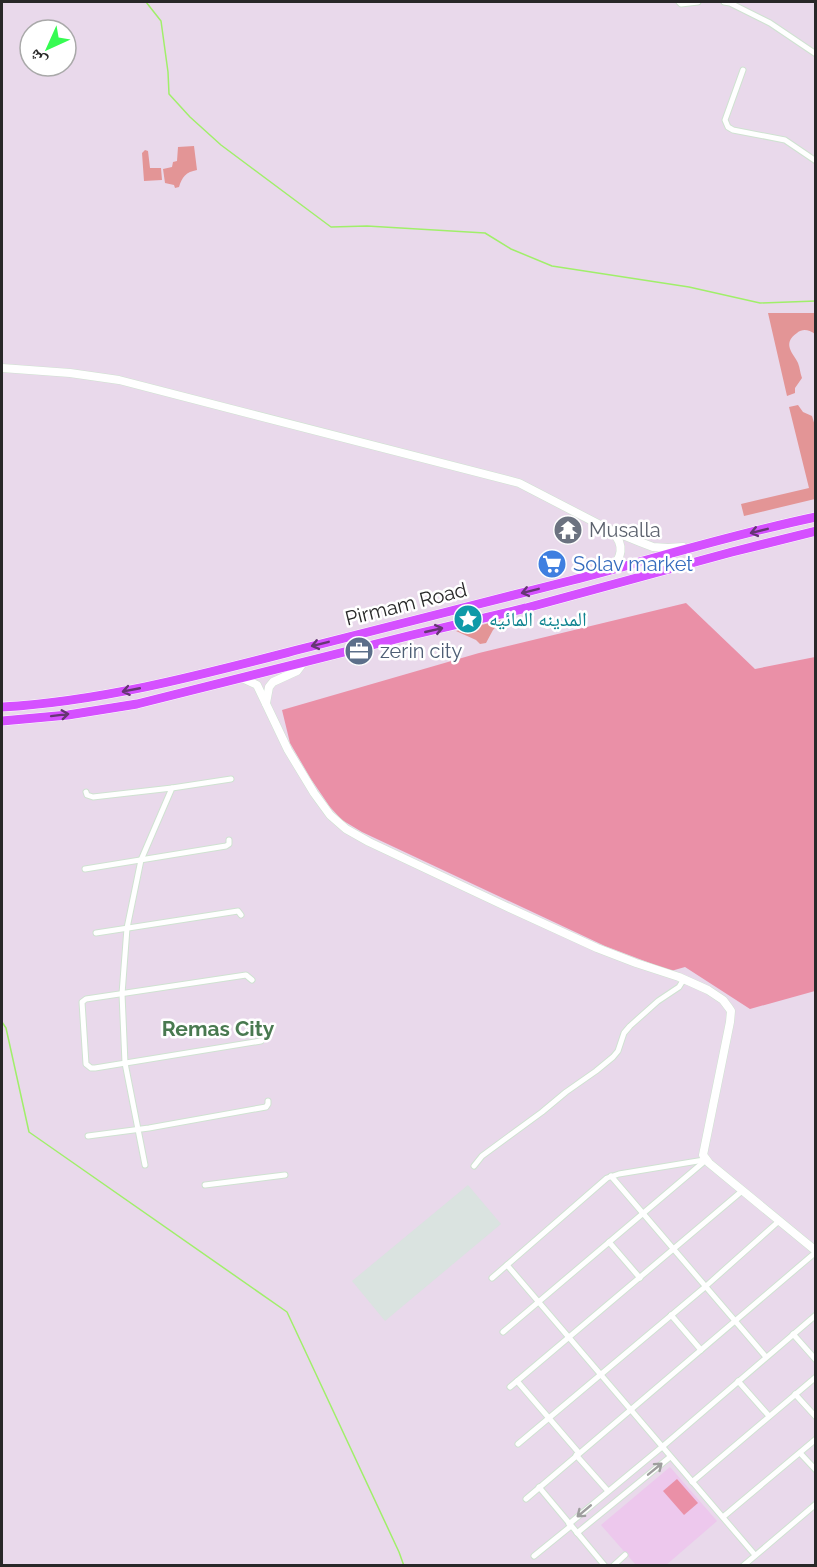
<svg xmlns="http://www.w3.org/2000/svg" width="817" height="1567" font-family="Raleway,'Noto Naskh Arabic',sans-serif">
	<style>
		.industrial { fill: #dae3e0 }
		.education { fill: #edc8ed }
		.green { fill: #e39596 }
		.pitch { fill: #ea90a7 }
		.lines { fill: none; stroke-linecap: round; stroke-linejoin: round }
		.stream { stroke: #a0ef6a; stroke-width: 1.5 }
		.street-casing { stroke: #cfe2d1; stroke-width: 7 }
		.secondary-casing { stroke: #cfe2d1; stroke-width: 9 }
		.highway-casing { stroke: #fff; stroke-width: 10 }
		.street { stroke: #fff; stroke-width: 5 }
		.secondary { stroke: #fff; stroke-width: 8 }
		.highway { stroke: #d550ff; stroke-width: 9 }
		.oneway { stroke: #653673 }
		.oneway2 { stroke: #9e9e9e }
		.labels { text-anchor: middle; dominant-baseline: central; stroke-width: 5; stroke-linejoin: round; paint-order: stroke }
		.worship-label { font-size: 20px; fill: #5b616d; stroke: #fff; text-anchor: start }
		.shop-label { font-size: 20px; fill: #366cbe; stroke: #fff; text-anchor: start }
		.street-label { font-size: 20px; fill: #282828; stroke: #fff }
		.culture-label { font-size: 20px; fill: #0d838f; stroke: #fff; text-anchor: start }
		.service-label { font-size: 20px; fill: #4e5e75; stroke: #fff; text-anchor: start }
		.neighbourhood-label { font-size: 21px; font-weight: bold; fill: #497950; stroke: #fff }
	</style>
	<rect width="100%" height="100%" fill="#e9d9eb"/>
	<polygon class="industrial" points="468,1185 501,1224 385,1321 352,1281"/>
	<polygon class="education" points="670,1467 717,1521 665,1566 636,1565 601,1525"/>
	<g class="green">
		<path d="M 194,146 L 197,170 C 186,172 182,177 179,187 L 175,188 L 174,185 L 165,183 L 163,169 L 172,167 L 173,162 L 177,161 L 178,147 Z"/>
		<polygon points="145,150 148,151 150,168 161,168 162,180 144,181 142,153"/>
		<path d="M 768,313 L 815,313 L 815,334 C 809,330 803,328 797,333 C 781,344 794,354 798,363 C 800,368 800,373 802,378 L 795,388 L 795,393 L 787,396 Z"/>
		<polygon points="798,405 803,412 812,416 816,429 815,499 744,516 741,504 809,488 789,407"/>
		<polygon points="502,620 493,630 486,643 480,644 476,640 456,631"/>
	</g>
	<g class="pitch">
		<polygon points="686,603 755,669 815,657 815,991 750,1009 685,967 671,971 605,946 362,832 342,820 330,807 311,779 290,743 282,710 479,653"/>
		<polygon points="677,1479 698,1503 684,1515 663,1491"/>
	</g>
	<g class="lines">
		<g class="stream">
			<polyline points="146,2 161,21 168,72 169,94 190,117 221,145 331,227 367,226 485,233 511,249 552,266 689,287 760,303 816,301"/>
			<polyline points="2,1022 6,1028 29,1132 287,1312 399,1552 404,1566"/>
		</g>
		<g class="street-casing">
			<g id="street">
				<polyline points="679,2 681,4 698,2"/>
				<polyline points="724,2 730,3 770,23 816,54"/>
				<polyline points="743,70 725,120 728,127 733,130 785,140 816,161"/>
				<polyline points="86,792 87,795 93,797 172,788"/>
				<polyline points="85,869 226,846 229,844 229,840"/>
				<polyline points="96,933 238,911 241,915"/>
				<polyline points="252,980 246,975 86,999 82,1002 86,1064 91,1068 95,1068 261,1041"/>
				<polyline points="88,1136 149,1128 266,1107 268,1104 268,1101"/>
				<polyline points="145,1165 125,1063 122,994 127,928 141,860 172,788 231,779"/>
				<polyline points="474,1166 482,1156 542,1112 566,1092 596,1071 613,1057 618,1051 624,1033 630,1026 658,1001 679,987 684,979"/>
				<polyline points="611,1176 766,1357"/>
				<polyline points="205,1185 285,1175"/>
				<polyline points="609,1242 640,1278"/>
				<polyline points="507,1265 755,1555"/>
				<polyline points="492,1278 607,1178 619,1174 704,1160"/>
				<polyline points="671,1315 701,1350"/>
				<polyline points="503,1332 706,1160"/>
				<polyline points="793,1334 816,1360"/>
				<polyline points="517,1381 579,1453"/>
				<polyline points="738,1381 769,1416"/>
				<polyline points="510,1387 742,1191"/>
				<polyline points="795,1394 816,1417"/>
				<polyline points="518,1444 705,1287 779,1221"/>
				<polyline points="800,1453 816,1470"/>
				<polyline points="576,1455 608,1491"/>
				<polyline points="692,1482 816,1377"/>
				<polyline points="539,1487 605,1566"/>
				<polyline points="526,1499 816,1252"/>
				<polyline points="723,1517 816,1439"/>
				<polyline points="569,1524 662,1447 816,1315"/>
				<polyline points="577,1533 670,1457"/>
				<polyline points="534,1556 571,1526"/>
				<polyline points="613,1566 625,1555"/>
				<polyline points="743,1566 816,1504"/>
			</g>
		</g>
		<g class="secondary-casing">
			<g id="secondary">
				<polyline points="2,368 70,373 119,380 519,483 606,528 640,542 653,547 668,548 683,547"/>
				<path d="M 608,569 C 623,560 625,544 612,532"/>
				<polyline points="242,678 257,685 288,750 314,793 330,815 346,829 369,842 505,906 597,948 636,963 679,977 708,990 723,1000 729,1008 731,1011 730,1022 703,1155 709,1163 816,1251"/>
				<polyline points="266,703 269,687 273,682 297,671 303,663"/>
			</g>
		</g>
		<g class="highway-casing">
			<g id="highway">
				<path d="M 2,707 C 106,701 208,673 309,647 C 397,624 485,603 573,580 C 654,559 734,534 816,517"/>
				<polyline points="2,721 68,715 137,704 412,635 526,608 732,552 816,531"/>
			</g>
		</g>
		<use href="#street" class="street"/>
		<use href="#secondary" class="secondary"/>
		<use href="#highway" class="highway"/>
	</g>
	<defs><path id="oneway-shaft" d="M-6 0H5M1.5-3L5.5 0L1.5 3" fill="none" stroke-width="1.6" stroke-linecap="round" stroke-linejoin="round" transform="scale(1.5)"/></defs>
	<g class="oneway">
		<use href="#oneway-shaft" transform="translate(759 531) rotate(166)"/>
		<use href="#oneway-shaft" transform="translate(530 591) rotate(166)"/>
		<use href="#oneway-shaft" transform="translate(434 630) rotate(-13)"/>
		<use href="#oneway-shaft" transform="translate(320 644) rotate(166)"/>
		<use href="#oneway-shaft" transform="translate(131 690) rotate(169)"/>
		<use href="#oneway-shaft" transform="translate(60 715) rotate(-7)"/>
	</g>
	<g class="oneway2">
		<use href="#oneway-shaft" transform="translate(655 1469) rotate(-39)"/>
		<use href="#oneway-shaft" transform="translate(584 1511) rotate(140)"/>
	</g>
	<defs>
		<g id="temple-disc" transform="scale(1.5)"><circle r="9.5" fill="#6b7280" stroke="#fff"/><path d="M0-6L5-2H3V0L6.5 2.5H4V6H1.5V3h-3V6H-4V2.5H-6.5L-3 0V-2H-5Z" fill="#fff"/></g>
		<g id="supermarket-disc" transform="scale(1.5)"><circle r="9.5" fill="#3f7fe0" stroke="#fff"/><path d="M-6-5.5h2.5l.6 2H6L4.5 2H-2.5L-4.4-4H-6ZM-1.5 3.2a1.3 1.3 0 1 0 .1 0ZM3 3.2a1.3 1.3 0 1 0 .1 0Z" fill="#fff"/></g>
		<g id="sight-disc" transform="scale(1.5)"><circle r="9.5" fill="#0f9aa8" stroke="#fff"/><path d="M0-6L1.8-2.2L6-1.7L2.9 1.2L3.7 5.4L0 3.3L-3.7 5.4L-2.9 1.2L-6-1.7L-1.8-2.2Z" fill="#fff"/></g>
		<g id="office-disc" transform="scale(1.5)"><circle r="9.5" fill="#5c6f8a" stroke="#fff"/><path d="M-6-3h4V-5.5h4V-3h4V5H-6ZM-1-4.5V-3h2v-1.5ZM-6 0V1H6V0Z" fill="#fff"/></g>
	</defs>
	<g fill-rule="evenodd">
		<use href="#temple-disc" x="568" y="530"/>
		<use href="#supermarket-disc" x="552" y="564"/>
		<use href="#sight-disc" x="468" y="619"/>
		<use href="#office-disc" x="359" y="651"/>
	</g>
	<g class="labels">
		<g class="worship-label">
			<text x="589" y="530">Musalla</text>
		</g>
		<g class="shop-label">
			<text x="573" y="564">Solav market</text>
		</g>
		<g class="street-label">
			<text transform="translate(406 604) rotate(-14)">Pirmam Road</text>
		</g>
		<g class="culture-label">
			<text x="489" y="619">المدينه المائيه</text>
		</g>
		<g class="service-label">
			<text x="380" y="651">zerin city</text>
		</g>
		<g class="neighbourhood-label">
			<text x="218" y="1028">Remas City</text>
		</g>
	</g>
	<rect width="817" height="1567" fill="none" stroke="#282828" stroke-width="6"/>
	<g transform="translate(48 48) rotate(225)"><circle r="28" fill="#ffffff" stroke="#a9a9a9" stroke-width="1.5"/>
	<path d="M0-4.5L10 22L0 15L-10 22Z" fill="#36fb52"/>
	<text y="-9" font-size="16" font-weight="bold" text-anchor="middle" fill="#282828">ش</text>
	</g>
</svg>
